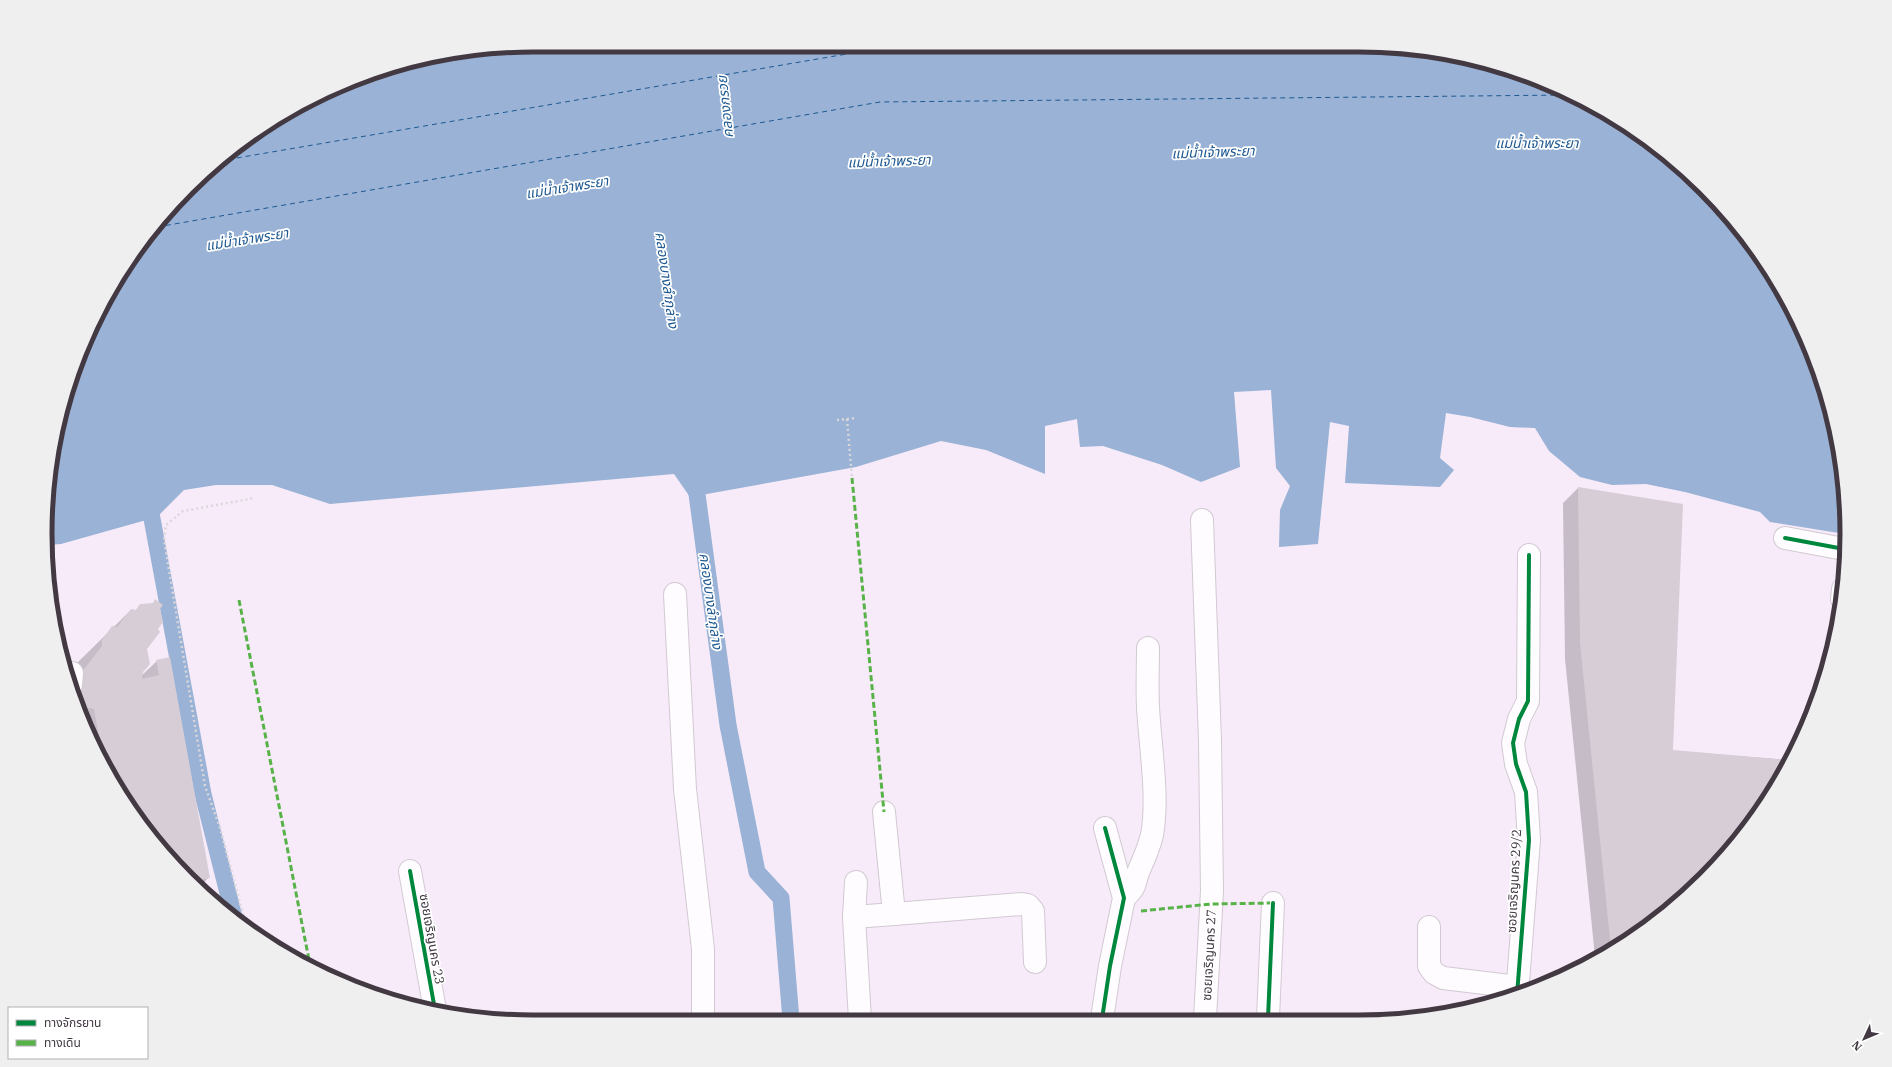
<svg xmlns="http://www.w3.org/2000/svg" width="1892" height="1067" font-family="'IBM Plex Serif','Noto Sans Thai',serif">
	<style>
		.water { fill: #99b2d5 }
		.shadow { fill: #0003 }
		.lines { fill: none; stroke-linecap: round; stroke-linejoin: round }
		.canal { stroke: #99b2d5; stroke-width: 17 }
		.ferry { stroke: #1e5991; stroke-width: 1; stroke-dasharray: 5 4; stroke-linecap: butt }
		.building { fill: #d6cdd7 }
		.minor-casing { stroke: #d2c9d3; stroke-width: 24 }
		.path { stroke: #dad7db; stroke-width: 2.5; stroke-dasharray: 2 3; stroke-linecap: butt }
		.minor { stroke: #fefcfe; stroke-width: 22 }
		.quiet { stroke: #57b347; stroke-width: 3; stroke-dasharray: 6 3; stroke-linecap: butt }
		.cycleway-casing { stroke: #fff; stroke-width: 6 }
		.cycleway { stroke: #00873e; stroke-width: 4 }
		.labels { text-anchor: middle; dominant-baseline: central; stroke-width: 3.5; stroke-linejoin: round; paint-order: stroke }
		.street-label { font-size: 13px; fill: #423943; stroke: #fff }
		.water-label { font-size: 14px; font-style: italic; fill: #1e5991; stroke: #fff }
		.rim { fill: none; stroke: #423943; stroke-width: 5 }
	</style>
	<rect width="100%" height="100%" fill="#f7ebf9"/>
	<polygon class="water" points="1390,46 1515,71 1603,111 1681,166 1746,236 1797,318 1830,407 1846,502 1845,534 1770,522 1760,512 1685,492 1646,484 1612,485 1580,477 1549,451 1535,428 1510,427 1470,417 1446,413 1440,458 1454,470 1440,487 1345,483 1349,426 1330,422 1318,544 1279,547 1280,510 1290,486 1276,468 1271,390 1234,392 1240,467 1201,482 1162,465 1103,446 1080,447 1077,419 1045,426 1045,474 986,450 941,441 856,467 690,497 674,474 330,504 272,485 216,485 184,490 157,517 61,544 47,545 49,470 62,407 95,318 127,262 188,188 236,146 317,95 377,71 470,49"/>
	<g class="shadow">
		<polygon points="1578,488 1672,751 1789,760 1781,778 1704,879 1630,940 1595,957 1565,659 1563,503"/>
		<polygon points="155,601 159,609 146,649 141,676 157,661 209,877 199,888 166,855 111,778 82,720 68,675 76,664 131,610 135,611 140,605 152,604"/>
	</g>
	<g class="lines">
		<g class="canal">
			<polyline points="694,472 728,725 757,872 781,898 791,1020"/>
			<polyline points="148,497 203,794 234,917"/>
		</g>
		<g class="ferry">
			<polyline points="219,161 882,48"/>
			<polyline points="157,227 880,102 1568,95"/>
		</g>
	</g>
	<g class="building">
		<polygon points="1578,487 1683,504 1673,750 1790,760 1781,778 1704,879 1630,940 1611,949 1580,643"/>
		<polygon points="155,599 163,605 160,609 163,622 158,629 160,632 147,649 150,664 143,672 142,679 159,675 156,660 170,657 210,878 192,881 166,855 111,778 104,765 94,709 82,707 78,677 102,646 102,640 112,626 117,627 131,609 136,610 140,604 153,603"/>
	</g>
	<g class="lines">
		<g class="minor-casing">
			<g id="minor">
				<polyline points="1202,520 1210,741 1212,891 1205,1019"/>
				<polyline points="1785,538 1844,549"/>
				<polyline points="675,594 685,789 703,949 703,1020"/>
				<polyline points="1842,599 1843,589"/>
				<polyline points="71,685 72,673"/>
				<polyline points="410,871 435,1010"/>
				<polyline points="856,882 854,917 860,1020"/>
				<path d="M 1124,898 C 1138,885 1133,885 1139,870 C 1144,859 1149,847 1152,835 C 1159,797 1150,746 1148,707 C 1147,687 1148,668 1148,648"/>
				<polyline points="894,914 1022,904 1028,905 1033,911 1035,962"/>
				<polyline points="854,917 894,914 884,812"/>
				<polyline points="1429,927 1429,966 1434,973 1443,978 1518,987"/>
				<polyline points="1517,995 1529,840 1526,792 1516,764 1513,743 1519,719 1528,701 1529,555"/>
				<polyline points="1268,1018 1273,903"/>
				<polyline points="1102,1019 1110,966 1124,898 1105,828"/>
			</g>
		</g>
		<g class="path">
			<polyline points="847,419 852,478"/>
			<polyline points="837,420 857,418"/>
			<polyline points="246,925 220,828 205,786 164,540 166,525 183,511 255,498"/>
		</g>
		<use href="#minor" class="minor"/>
		<g class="quiet">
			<polyline points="852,478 884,812"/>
			<polyline points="239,600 310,965"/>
			<polyline points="1141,911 1211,904 1273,903"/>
		</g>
		<g class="cycleway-casing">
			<g id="cycleway">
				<polyline points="1785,538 1844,549"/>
				<polyline points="410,871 435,1010"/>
				<polyline points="1517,995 1529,840 1526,792 1516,764 1513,743 1519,719 1528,701 1529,555"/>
				<polyline points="1268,1018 1273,903"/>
				<polyline points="1102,1019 1110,966 1124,898 1105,828"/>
			</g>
		</g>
		<use href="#cycleway" class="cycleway"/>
	</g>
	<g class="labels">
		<g class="street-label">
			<text transform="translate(1514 881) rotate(-87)">ซอยเจริญนคร 29/2</text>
			<text transform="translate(432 939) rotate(80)">ซอยเจริญนคร 23</text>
			<text transform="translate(1209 955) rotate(-87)">ซอยเจริญนคร 27</text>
		</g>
		<g class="water-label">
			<text transform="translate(725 107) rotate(-96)">คลองกรวย</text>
			<text x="1537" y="143">แม่น้ำเจ้าพระยา</text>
			<text transform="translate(1213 152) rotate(-2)">แม่น้ำเจ้าพระยา</text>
			<text transform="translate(889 161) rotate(-2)">แม่น้ำเจ้าพระยา</text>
			<text transform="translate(567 187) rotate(-9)">แม่น้ำเจ้าพระยา</text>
			<text transform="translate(247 239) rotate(-9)">แม่น้ำเจ้าพระยา</text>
			<text transform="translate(667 280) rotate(82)">คลองบางลำภูล่าง</text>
			<text transform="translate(711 601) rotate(82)">คลองบางลำภูล่าง</text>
		</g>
	</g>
	<path d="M0 0H1892V1067H0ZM533 52H1359A481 481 0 0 1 1840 533V534A481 481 0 0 1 1359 1015H533A481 481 0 0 1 52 534V533A481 481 0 0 1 533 52Z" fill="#f0eff0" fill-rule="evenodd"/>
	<path class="rim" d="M533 52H1359A481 481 0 0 1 1840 533V534A481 481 0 0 1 1359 1015H533A481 481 0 0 1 52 534V533A481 481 0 0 1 533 52Z"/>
	<rect x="8" y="1007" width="140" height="52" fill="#ffffff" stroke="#b3b0b4"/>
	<rect x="16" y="1020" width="20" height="6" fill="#00873e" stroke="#b3b0b4"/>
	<text x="44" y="1027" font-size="12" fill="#423943">ทางจักรยาน</text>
	<rect x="16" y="1040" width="20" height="6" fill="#57b347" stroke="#b3b0b4"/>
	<text x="44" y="1047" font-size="12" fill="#423943">ทางเดิน</text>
	<g transform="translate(1864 1039) rotate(226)" stroke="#ffffff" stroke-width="3" paint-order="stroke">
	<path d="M0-3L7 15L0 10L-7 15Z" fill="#423943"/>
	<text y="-6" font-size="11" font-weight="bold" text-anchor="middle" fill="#423943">N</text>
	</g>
</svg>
